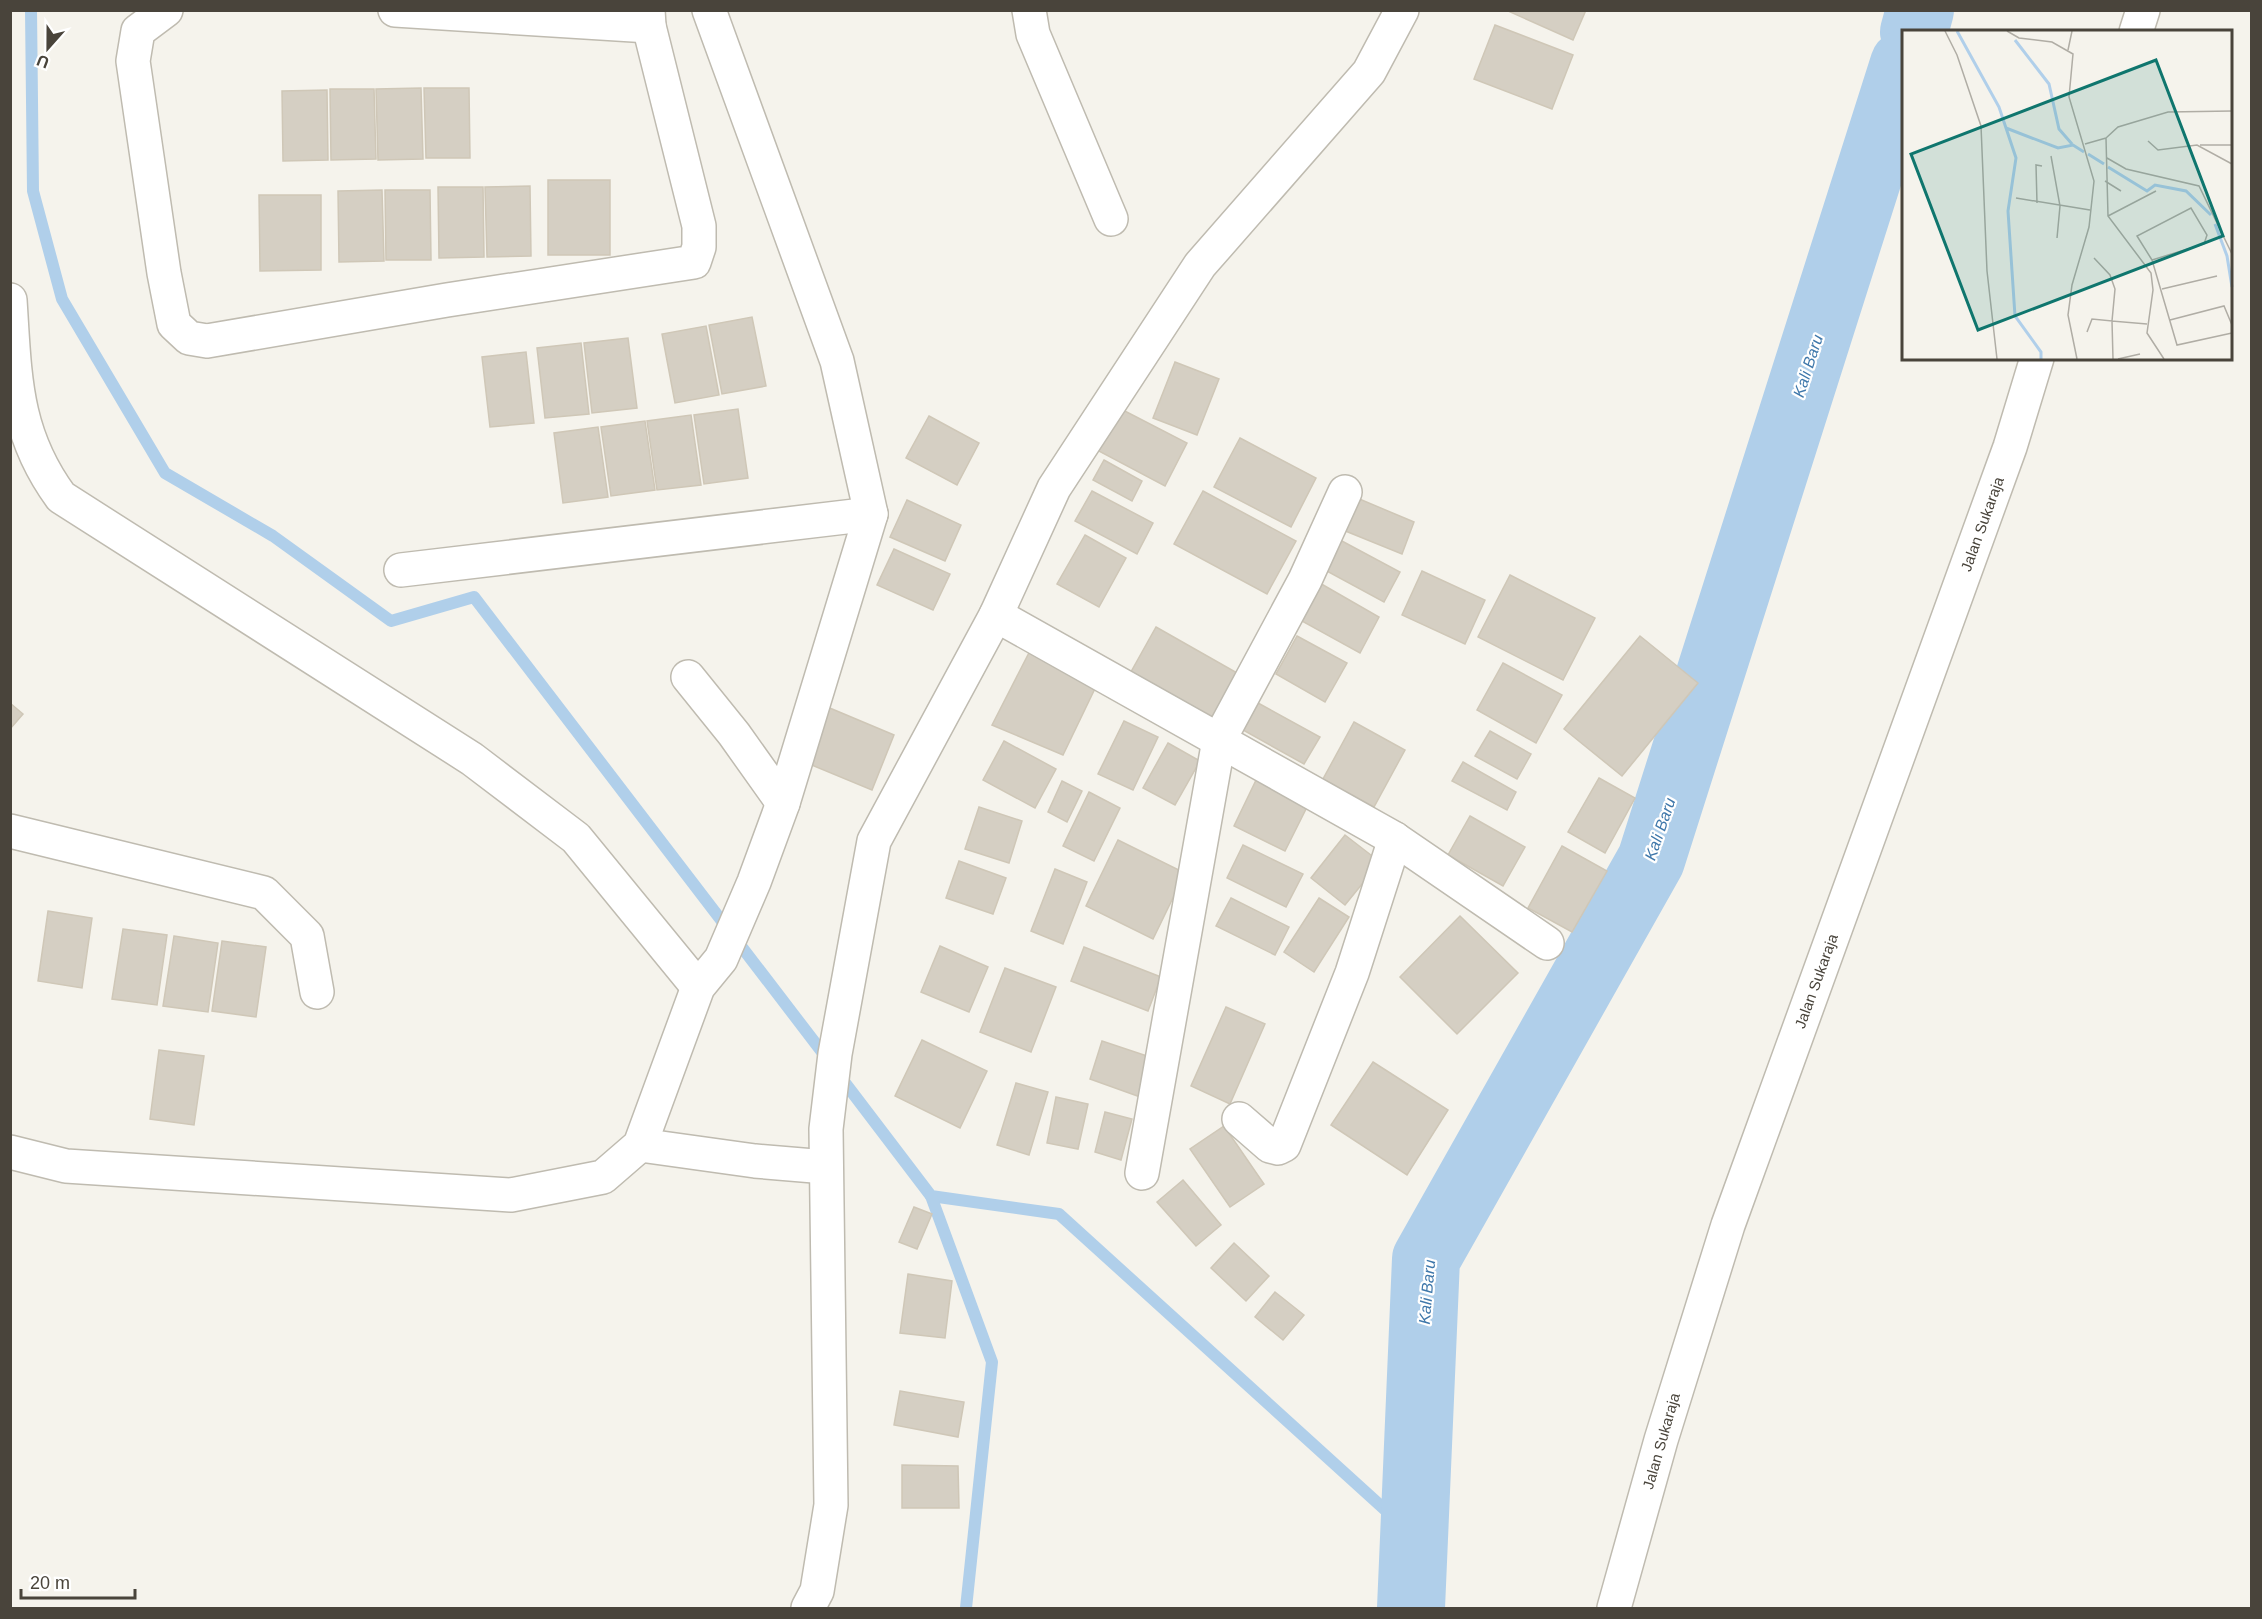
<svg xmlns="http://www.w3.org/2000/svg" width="2262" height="1619" font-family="Helvetica,sans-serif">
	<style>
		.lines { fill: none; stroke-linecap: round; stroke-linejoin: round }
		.stream { stroke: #b0cfea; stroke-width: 12 }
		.river { stroke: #b0cfea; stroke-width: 68 }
		.building { fill: #d5cfc3; stroke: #cfc7b7; stroke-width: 1.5 }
		.minor-casing { stroke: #bfbbb0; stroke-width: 36 }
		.minor { stroke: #fff; stroke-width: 33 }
		.labels { text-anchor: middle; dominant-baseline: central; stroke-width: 4.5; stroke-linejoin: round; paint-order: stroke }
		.street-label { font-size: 15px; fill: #49443b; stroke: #fff }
		.water-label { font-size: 16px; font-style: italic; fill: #3e77aa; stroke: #fff }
		.inset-river { fill: none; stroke: #b0cfea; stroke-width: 3 }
		.inset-road { fill: none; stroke: #b0ada5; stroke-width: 1.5 }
		.view { fill: #0f766e; fill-opacity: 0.15; stroke: #0f766e; stroke-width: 3 }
		.inset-edge { fill: none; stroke: #49443b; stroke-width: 3 }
	</style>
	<rect width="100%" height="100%" fill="#f5f3ec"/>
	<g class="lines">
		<g class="stream">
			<polyline points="31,10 33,191 62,299 165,473 273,536 391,621 474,597 829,1061"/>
			<polyline points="839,1075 931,1196 1059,1214 1414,1536"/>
			<polyline points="931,1196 992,1362 966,1608"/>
		</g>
		<g class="river">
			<polyline points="1914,32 1920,10"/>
			<polyline points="1411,1608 1426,1259 1651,860 1904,64"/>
		</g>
	</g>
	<g class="building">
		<polygon points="1506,10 1586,10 1573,40"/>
		<polygon points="1495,25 1573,55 1552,109 1474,79"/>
		<polygon points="421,88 423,159 378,160 376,89"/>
		<polygon points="424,88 469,88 470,158 426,158"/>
		<polygon points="330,89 374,89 376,159 331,160"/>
		<polygon points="327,90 328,160 283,161 282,91"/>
		<rect x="548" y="180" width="62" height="75"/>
		<polygon points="530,186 531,256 487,257 485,187"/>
		<polygon points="438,187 483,187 484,257 439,258"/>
		<polygon points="382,190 384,261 339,262 338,191"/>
		<polygon points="385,190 430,190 431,260 386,260"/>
		<polygon points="259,195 321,195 321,270 260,271"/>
		<polygon points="752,317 766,386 722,394 709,325"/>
		<polygon points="706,326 719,395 675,403 662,334"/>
		<polygon points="628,338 637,408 592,413 584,343"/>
		<polygon points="581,343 589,414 545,418 537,348"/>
		<polygon points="526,352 534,423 490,427 482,357"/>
		<polygon points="1175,362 1219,379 1197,435 1153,418"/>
		<polygon points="1117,407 1187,443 1165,486 1095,449"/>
		<polygon points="738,409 748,478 704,484 694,415"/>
		<polygon points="691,415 701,485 657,490 647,421"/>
		<polygon points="929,416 979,443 957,485 906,458"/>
		<polygon points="645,421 655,490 611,496 601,427"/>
		<polygon points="598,427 608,497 563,503 554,433"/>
		<polygon points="1240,438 1316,478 1291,527 1214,487"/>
		<polygon points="1104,460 1142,481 1132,501 1093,480"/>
		<polygon points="1092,491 1153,523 1137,554 1075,521"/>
		<polygon points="1203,491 1296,541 1267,594 1174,544"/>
		<polygon points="1357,498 1414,522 1402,554 1343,530"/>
		<polygon points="907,500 961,525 945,561 890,537"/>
		<polygon points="1085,535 1126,558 1099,607 1057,584"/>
		<polygon points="1340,540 1400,572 1384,602 1323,569"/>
		<polygon points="894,549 950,574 933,610 877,585"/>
		<polygon points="1422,571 1485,600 1465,644 1402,615"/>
		<polygon points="1510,575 1595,618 1563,680 1478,637"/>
		<polygon points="1311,578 1379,617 1360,653 1291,615"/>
		<polygon points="1156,627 1239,674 1210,725 1127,679"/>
		<polygon points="1297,636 1347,663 1325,702 1276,674"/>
		<polygon points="1640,636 1698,683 1622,776 1564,729"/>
		<polygon points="1034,643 1101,676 1063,755 992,725"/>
		<polygon points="1503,663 1562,695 1536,743 1477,710"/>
		<polygon points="10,703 23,714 10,729"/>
		<polygon points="1258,703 1320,737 1304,764 1243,730"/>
		<polygon points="825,706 894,735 872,790 802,761"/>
		<polygon points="1124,721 1158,737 1133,790 1098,774"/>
		<polygon points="1354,722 1405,750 1374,807 1323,779"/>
		<polygon points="1490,731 1531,754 1517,779 1475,756"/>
		<polygon points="1004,741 1056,769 1035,808 983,780"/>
		<polygon points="1168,743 1200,761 1175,805 1143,788"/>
		<polygon points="1463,762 1516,792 1507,810 1452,781"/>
		<polygon points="1258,776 1310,801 1285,851 1234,826"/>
		<polygon points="1599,778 1635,798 1605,853 1568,832"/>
		<polygon points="1062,781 1082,791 1067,822 1048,812"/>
		<polygon points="1089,792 1120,808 1094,861 1063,846"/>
		<polygon points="979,807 1022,821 1009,863 965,849"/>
		<polygon points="1470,816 1525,847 1503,886 1448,855"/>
		<polygon points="1345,835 1380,862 1345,905 1311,878"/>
		<polygon points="1118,840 1185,873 1153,939 1086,906"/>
		<polygon points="1243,845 1303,874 1286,907 1227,878"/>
		<polygon points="1562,846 1607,871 1572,932 1528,908"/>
		<polygon points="959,861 1006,878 993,914 946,898"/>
		<polygon points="1055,869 1087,882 1063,944 1031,931"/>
		<polygon points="1231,898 1289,927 1275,955 1216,926"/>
		<polygon points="1319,898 1349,917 1314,972 1284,952"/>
		<polygon points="48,911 92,918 82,988 38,981"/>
		<polygon points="1460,916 1518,973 1457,1034 1400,977"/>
		<polygon points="123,929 167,935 157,1005 112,999"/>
		<polygon points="174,936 218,943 208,1012 163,1006"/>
		<polygon points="222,941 266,947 256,1017 212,1011"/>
		<polygon points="940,946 988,967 969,1012 921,992"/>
		<polygon points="1084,947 1161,977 1148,1011 1071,981"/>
		<polygon points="1005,968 1056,987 1031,1052 980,1032"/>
		<polygon points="1226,1007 1265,1024 1230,1104 1191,1086"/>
		<polygon points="922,1040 987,1071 960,1128 895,1096"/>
		<polygon points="1102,1041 1156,1059 1143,1098 1090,1079"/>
		<polygon points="159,1050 204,1056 194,1125 150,1119"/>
		<polygon points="1373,1062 1448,1110 1407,1175 1331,1125"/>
		<polygon points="1016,1083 1048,1092 1029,1155 997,1145"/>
		<polygon points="1056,1097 1088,1104 1078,1149 1047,1143"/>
		<polygon points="1105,1112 1132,1119 1121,1160 1095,1152"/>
		<polygon points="1224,1126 1264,1184 1230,1207 1190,1149"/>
		<polygon points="1183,1180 1221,1225 1196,1246 1157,1202"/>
		<polygon points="914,1207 932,1214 917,1249 899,1242"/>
		<polygon points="1234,1243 1269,1276 1246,1301 1211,1268"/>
		<polygon points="908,1274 952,1281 945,1338 900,1333"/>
		<polygon points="1275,1292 1304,1315 1283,1340 1255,1317"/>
		<polygon points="900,1391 964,1402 958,1437 894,1425"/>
		<polygon points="902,1465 958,1466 959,1508 902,1508"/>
	</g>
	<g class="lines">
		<g class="minor-casing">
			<g id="minor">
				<polyline points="166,10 138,31 133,61 164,273 174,324 189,338 207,341 447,300 694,262 699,247 699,226 649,26"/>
				<polyline points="395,10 649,26 648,10"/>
				<polyline points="1029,10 1033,34 1111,219"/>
				<polyline points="2136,32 2143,10"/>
				<path d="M 10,300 C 15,376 14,433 61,497 L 472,759 L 576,838 L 698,987"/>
				<polyline points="401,570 871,514"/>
				<polyline points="996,615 1395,839 1547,943"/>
				<polyline points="688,677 734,734 783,803"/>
				<polyline points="10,831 264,893 307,936 317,992"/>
				<polyline points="1239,1119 1270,1146 1278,1148 1284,1145 1352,973 1395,839"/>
				<polyline points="640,1145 755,1161 826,1167"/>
				<polyline points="10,1152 66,1166 511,1195 603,1177 640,1145 698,987 721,959 754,882 783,803 871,514 837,361 709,10"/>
				<polyline points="1142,1173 1219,740 1305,580 1345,492"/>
				<polyline points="808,1608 817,1591 831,1505 826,1129 835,1054 874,841 996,615 1054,488 1200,265 1369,72 1402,10"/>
				<polyline points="1614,1608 1661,1440 1728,1225 2010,447 2037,358"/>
			</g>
		</g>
		<use href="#minor" class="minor"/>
	</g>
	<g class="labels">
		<g class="street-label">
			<text transform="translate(1982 524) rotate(-70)">Jalan Sukaraja</text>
			<text transform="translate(1816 981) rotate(-70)">Jalan Sukaraja</text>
			<text transform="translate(1661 1441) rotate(-74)">Jalan Sukaraja</text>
		</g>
		<g class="water-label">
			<text transform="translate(1808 366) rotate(-72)">Kali Baru</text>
			<text transform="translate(1660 829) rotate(-71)">Kali Baru</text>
			<text transform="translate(1427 1292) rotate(-85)">Kali Baru</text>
		</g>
	</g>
	<g transform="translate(1902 30)">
		<rect width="330" height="330" fill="#f5f3ec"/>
		<path class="inset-river" d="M 55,1 L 97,77 L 114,128 L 106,181 L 113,286 L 139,322 L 139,329M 113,10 L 147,54 L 157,99 L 170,114M 104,98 L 156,118 L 171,115 L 182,122M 186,124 L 202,134M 206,137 L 245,161 L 253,155 L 284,161 L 309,185M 313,194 L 325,226 L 330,257"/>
		<path class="inset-road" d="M 43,1 L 55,25 L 79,96 L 85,241 L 95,329M 105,1 L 117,8 L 150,12 L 171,24 L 167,67 L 192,151 L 187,197 L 170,255 L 166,285 L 175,329M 166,20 L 170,1M 246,111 L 256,120 L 295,115 L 330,134M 183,114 L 204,108M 298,115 L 330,115M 149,126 L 158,176 L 155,208M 205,128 L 224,139 L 297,156 L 330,224M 203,151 L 219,161M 114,168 L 188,180M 135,173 L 134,135 L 140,136M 206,186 L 254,161M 250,230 L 235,206 L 289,178 L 305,205 L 302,214 L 250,230 L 275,315 L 330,303M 260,259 L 315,246M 268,290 L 322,276 L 330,295M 185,302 L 190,289 L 210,291 L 213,259 L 208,245 L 192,228M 211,329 L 210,291 L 245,294M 216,329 L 238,324M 262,329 L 245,303 L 251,260 L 249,243 L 206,186 L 204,108 L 216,97 L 266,82 L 330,81"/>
		<path class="view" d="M 254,30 L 321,206 L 76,300 L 9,124 Z"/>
		<rect width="330" height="330" class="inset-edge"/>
	</g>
	<rect width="2262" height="1619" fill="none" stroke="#49443b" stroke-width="24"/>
	<g transform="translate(48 48) rotate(201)" stroke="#ffffff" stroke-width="4.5" paint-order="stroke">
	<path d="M0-4.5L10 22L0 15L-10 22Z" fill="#49443b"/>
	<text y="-9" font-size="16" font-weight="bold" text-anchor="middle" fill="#49443b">U</text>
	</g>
	<path d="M21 1589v9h114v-9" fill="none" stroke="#49443b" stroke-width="3"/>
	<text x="30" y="1589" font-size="18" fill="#49443b" stroke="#ffffff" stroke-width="4.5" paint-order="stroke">20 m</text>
</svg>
